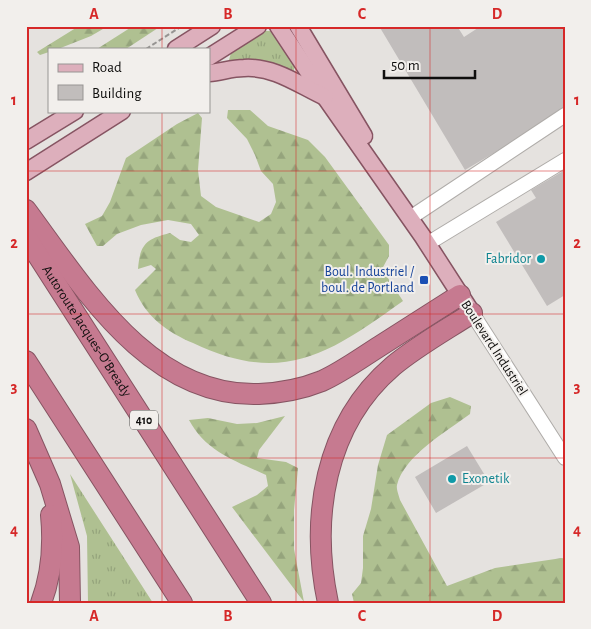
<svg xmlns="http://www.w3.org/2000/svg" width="591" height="629" font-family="'Alegreya Sans',sans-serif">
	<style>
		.grass { fill: url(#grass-tufts) }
		.forest { fill: url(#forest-firs) }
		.building { fill: #c1bdbc }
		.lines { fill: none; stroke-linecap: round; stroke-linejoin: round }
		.minor-casing { stroke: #afaca9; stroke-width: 16 }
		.major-casing { stroke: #865462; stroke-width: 19 }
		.highway-casing { stroke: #865462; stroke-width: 22 }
		.path { stroke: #969492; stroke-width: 2; stroke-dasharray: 5 2.5; stroke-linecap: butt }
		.minor { stroke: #fff; stroke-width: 14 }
		.major { stroke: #ddafbc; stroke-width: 16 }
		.highway { stroke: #c67a90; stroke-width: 20 }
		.grid { fill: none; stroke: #d62828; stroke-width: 1; stroke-opacity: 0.55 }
		.culture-dot { fill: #0f9aa8; stroke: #f2efec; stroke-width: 2 }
		.transit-dot { fill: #1a4fb4; stroke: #f2efec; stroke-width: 2 }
		.labels { text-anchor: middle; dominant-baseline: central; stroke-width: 4; stroke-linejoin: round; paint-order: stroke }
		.shield { fill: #f2efec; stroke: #535250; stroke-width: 1 }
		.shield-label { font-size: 12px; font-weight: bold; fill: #0f0e0d }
		.culture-label { font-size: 14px; fill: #0d838f; stroke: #f2efec; text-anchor: end }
		.transit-label { font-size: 14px; fill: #164399; stroke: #f2efec; text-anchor: end }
		.street-label { font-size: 14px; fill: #0f0e0d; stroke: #f2efec }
		.neatline { fill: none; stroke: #d62828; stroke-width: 2 }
		.grid-label { font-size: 16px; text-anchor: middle; font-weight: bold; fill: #d62828 }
	</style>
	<defs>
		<pattern id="grass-tufts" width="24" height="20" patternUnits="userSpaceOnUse" patternTransform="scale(1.25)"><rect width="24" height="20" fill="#afc091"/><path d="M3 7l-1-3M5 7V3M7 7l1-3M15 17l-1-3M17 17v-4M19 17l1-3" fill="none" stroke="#95a47c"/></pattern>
		<pattern id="forest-firs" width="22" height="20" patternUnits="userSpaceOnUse" patternTransform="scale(1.25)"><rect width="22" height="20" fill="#afc091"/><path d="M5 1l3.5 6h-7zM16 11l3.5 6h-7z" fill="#95a47c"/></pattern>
	</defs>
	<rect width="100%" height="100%" fill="#e5e2df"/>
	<g class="grass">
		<polygon points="265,31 270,31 273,33 295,66 293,72 232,63 229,60 231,53"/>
		<polygon points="70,474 153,603 88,603 87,536"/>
	</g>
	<g class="forest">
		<polygon points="79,26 108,26 91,36 58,49 49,49 49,52 40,55 37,52"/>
		<polygon points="133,26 161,26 126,49 97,49"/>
		<path d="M 228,110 L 250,110 L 268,126 L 308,140 L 325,157 L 389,245 L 389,256 L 382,269 L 403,301 C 329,354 283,386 193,343 C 167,332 146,317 135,290 L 156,269 L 151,265 L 138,269 C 140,244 146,239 170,233 L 180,240 L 191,242 L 199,235 L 191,224 L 168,220 L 141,225 L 117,234 L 103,246 L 97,246 L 85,224 L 102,216 L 110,202 L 126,158 L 177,124 L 198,113 L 202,118 L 198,170 L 201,196 L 216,207 L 259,222 L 271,214 L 276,202 L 273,184 L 261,171 L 255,155 L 247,139 L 227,118 Z"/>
		<path d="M 450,397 L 471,406 L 470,414 C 447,431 404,456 397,485 C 396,489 399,496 400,500 L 447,586 L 495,568 L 562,558 L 565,559 L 565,603 L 354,603 L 352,594 L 361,583 L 363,568 L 363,536 L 371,509 L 378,465 L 387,435 L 431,403 Z"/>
		<path d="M 285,416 L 259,450 L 257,458 L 286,462 L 298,468 L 294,510 L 294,549 L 304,602 L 232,507 L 257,495 L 268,486 L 266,475 C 236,461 206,452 189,420 L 208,418 L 237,424 L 257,423 Z"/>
	</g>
	<g class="building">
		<polygon points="379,26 457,26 464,37 481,26 565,26 565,111 465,170"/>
		<polygon points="565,170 565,295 547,306 496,222 536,198 531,190"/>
		<polygon points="467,446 489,482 436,513 415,477"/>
	</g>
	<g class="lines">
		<g class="minor-casing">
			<g id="minor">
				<polyline points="410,218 565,115"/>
				<polyline points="427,244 565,160"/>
				<polyline points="472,313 565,458"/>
			</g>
		</g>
		<g class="major-casing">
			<g id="major">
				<polyline points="278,26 325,97 423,237 472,313"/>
				<polyline points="298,26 364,136"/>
				<polyline points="176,49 212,26"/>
				<polyline points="209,57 258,26"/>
				<path d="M 209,73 C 221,72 232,68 244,68 C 274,66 299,85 325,97"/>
				<polyline points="26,141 75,111"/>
				<polyline points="26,172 122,111"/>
			</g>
		</g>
		<g class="highway-casing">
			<g id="highway">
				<path d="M 26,210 C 84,288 150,398 259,394 C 281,393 302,389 322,381 C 342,372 361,358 380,346 C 407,329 433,312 460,295"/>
				<path id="s1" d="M 26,237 L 261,603"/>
				<polyline points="26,361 182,603"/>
				<polyline points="26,429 50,484 69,547 70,603"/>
				<path d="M 41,603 C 52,574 54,546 51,515"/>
				<path d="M 328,603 C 310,518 324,425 393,366 C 417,346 446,330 472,313"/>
			</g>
		</g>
		<polyline class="path" points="146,49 182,26"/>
		<use href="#minor" class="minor"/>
		<use href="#major" class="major"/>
		<use href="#highway" class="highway"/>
	</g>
	<path class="grid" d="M 162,26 L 162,49M 296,26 L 296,603M 430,26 L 430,603M 162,111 L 162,603M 26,171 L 565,171M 26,314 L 565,314M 26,458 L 565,458"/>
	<g class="culture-dot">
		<circle cx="541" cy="259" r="5"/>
		<circle cx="452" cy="479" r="5"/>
	</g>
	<rect class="transit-dot" x="419" y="275" width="10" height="10" rx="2.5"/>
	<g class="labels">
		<rect class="shield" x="130" y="410.5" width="28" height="19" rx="4"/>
		<g class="shield-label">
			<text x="144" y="420">410</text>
		</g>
		<g class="culture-label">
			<text x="531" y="259">Fabridor</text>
			<text x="462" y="479" text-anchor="start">Exonetik</text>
		</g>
		<g class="transit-label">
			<text x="414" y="272">Boul. Industriel /<tspan x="414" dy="16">boul. de Portland</tspan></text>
		</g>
		<g class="street-label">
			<text stroke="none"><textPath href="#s1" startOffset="112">Autoroute Jacques-O'Bready</textPath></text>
			<text transform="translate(494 348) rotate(57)">Boulevard Industriel</text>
		</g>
	</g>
	<rect width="591" height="629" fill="none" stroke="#f2efec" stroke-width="55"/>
	<rect x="48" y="48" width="162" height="65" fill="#f2efec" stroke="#979593"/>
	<rect x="58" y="64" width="25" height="8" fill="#ddafbc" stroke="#979593"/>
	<text x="92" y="72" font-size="15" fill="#0f0e0d">Road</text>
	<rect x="58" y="85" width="25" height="15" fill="#c1bdbc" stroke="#979593"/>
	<text x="92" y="98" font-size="15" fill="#0f0e0d">Building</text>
	<path d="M384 70v8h91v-8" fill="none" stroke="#0f0e0d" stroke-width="2.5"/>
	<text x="391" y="70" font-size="15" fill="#0f0e0d" stroke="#f2efec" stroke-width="4" paint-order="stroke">50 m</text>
	<rect x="28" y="28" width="536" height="574" class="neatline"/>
	<g class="grid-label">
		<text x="94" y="19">A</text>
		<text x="228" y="19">B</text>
		<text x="362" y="19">C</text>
		<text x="497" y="19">D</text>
		<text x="14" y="105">1</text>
		<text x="577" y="105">1</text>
		<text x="14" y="248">2</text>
		<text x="577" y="248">2</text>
		<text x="14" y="392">3</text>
		<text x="577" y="392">3</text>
		<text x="14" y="535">4</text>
		<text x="577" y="535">4</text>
		<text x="94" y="621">A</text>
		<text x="228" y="621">B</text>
		<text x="362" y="621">C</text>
		<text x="497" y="621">D</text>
	</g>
</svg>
